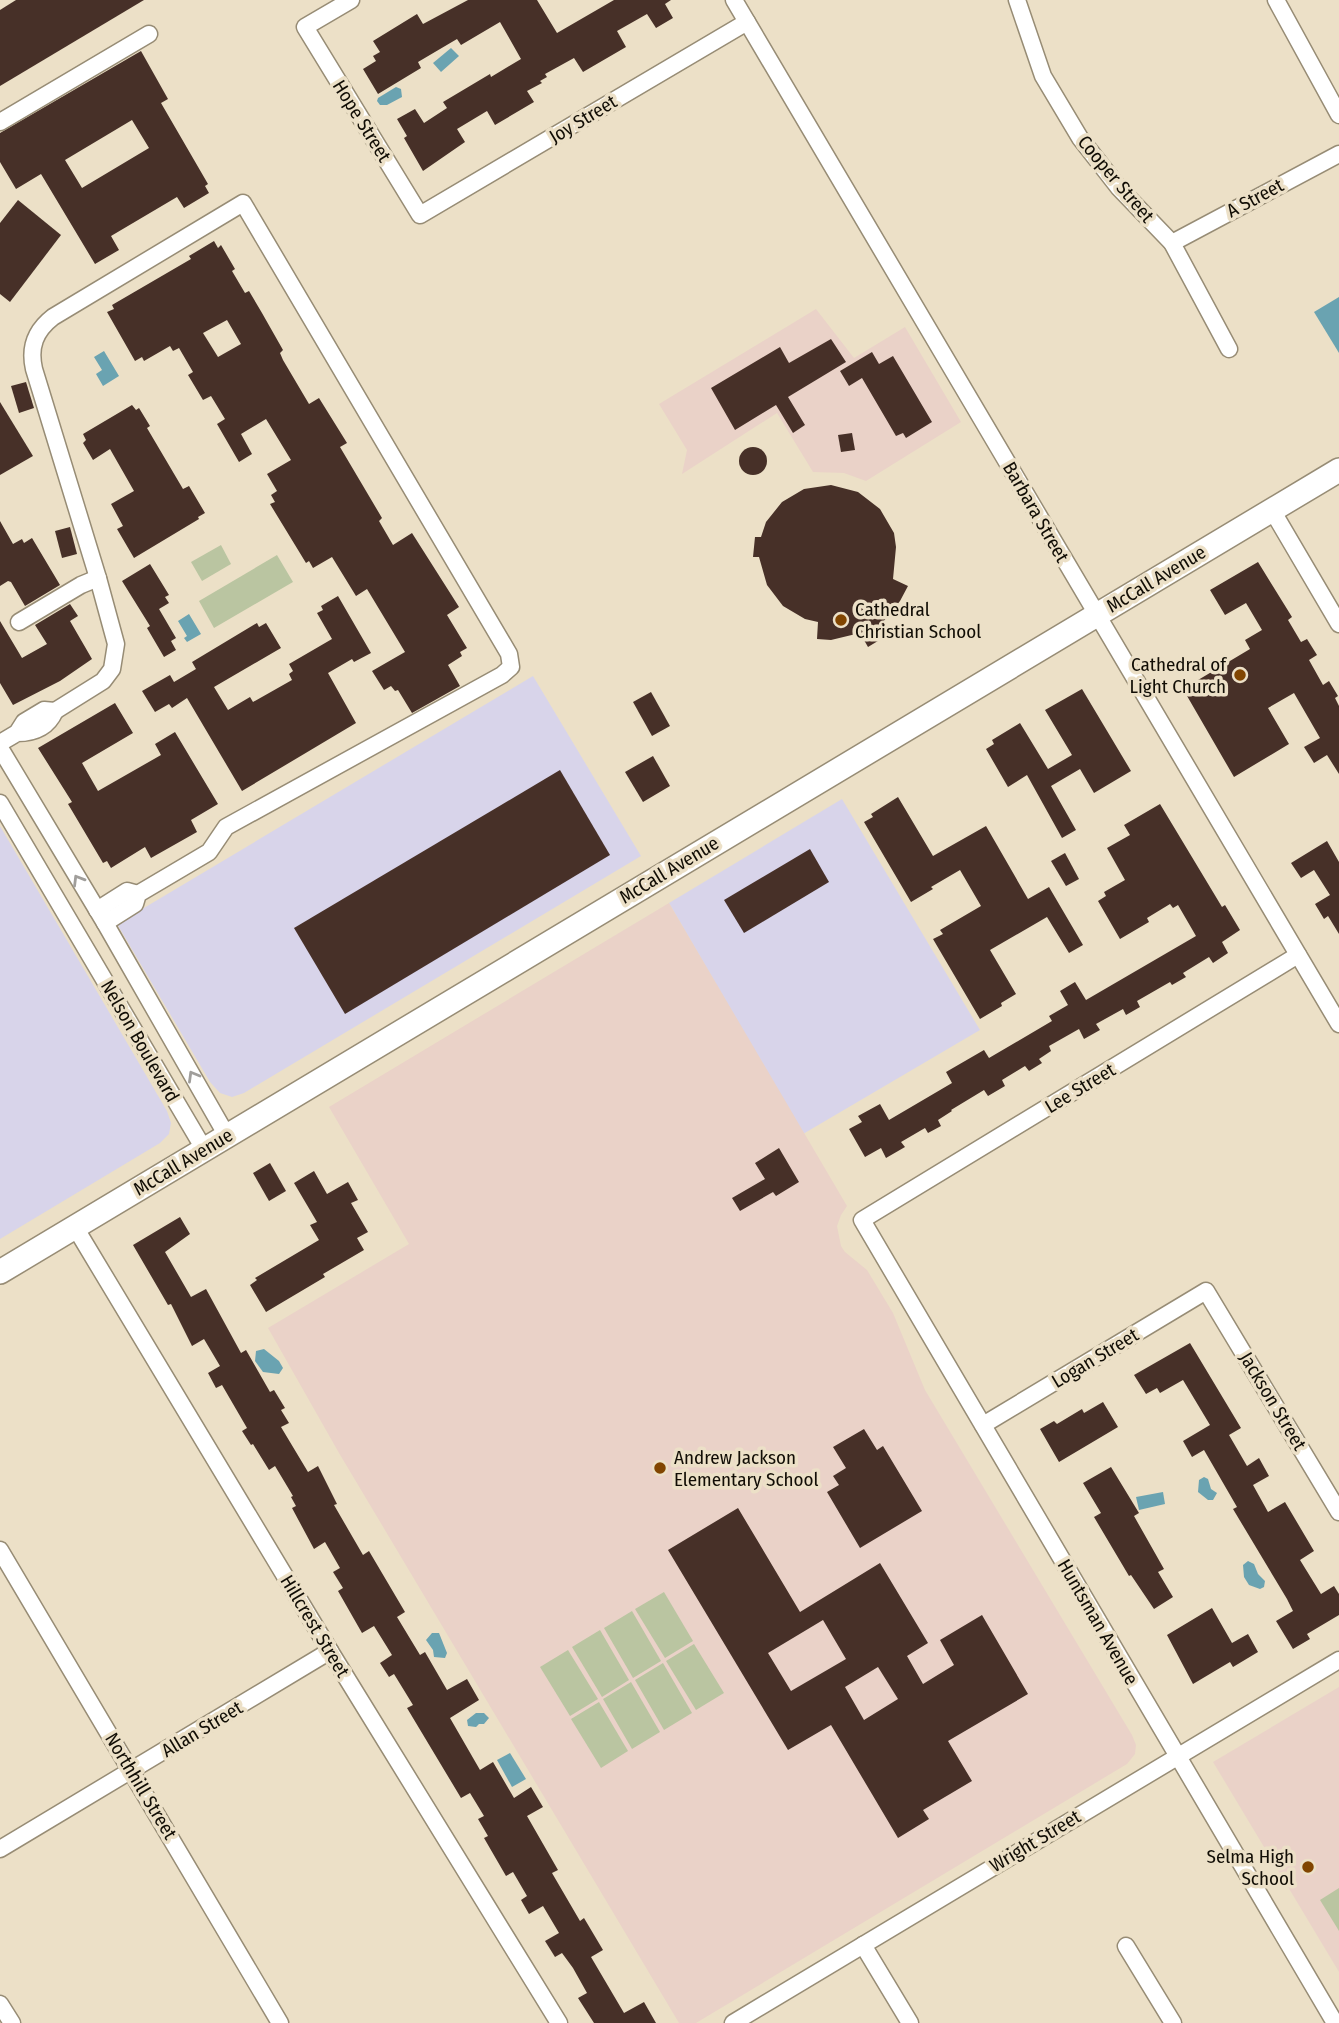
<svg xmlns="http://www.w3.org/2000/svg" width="1339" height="2023" font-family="'Fira Sans Condensed',sans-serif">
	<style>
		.commercial { fill: #d8d4ea }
		.education { fill: #ead2c8 }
		.green { fill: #bac5a1 }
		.water { fill: #6aa3b1 }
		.building { fill: #473028; fill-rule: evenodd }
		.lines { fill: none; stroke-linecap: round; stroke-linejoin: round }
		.minor-casing { stroke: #978c75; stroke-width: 19 }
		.secondary-casing { stroke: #978c75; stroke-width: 26 }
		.minor { stroke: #fff; stroke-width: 16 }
		.secondary { stroke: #fff; stroke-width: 23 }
		.oneway { stroke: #a09e9b }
		.poi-dot { fill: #814500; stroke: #ece0c7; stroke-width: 2.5 }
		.labels { text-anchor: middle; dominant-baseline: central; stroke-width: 7; stroke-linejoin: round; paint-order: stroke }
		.street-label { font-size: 19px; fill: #110d05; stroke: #ece0c7 }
		.poi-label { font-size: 19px; fill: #110d05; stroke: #ece0c7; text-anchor: start }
	</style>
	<rect width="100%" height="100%" fill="#ece0c7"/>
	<g class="commercial">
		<polygon points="533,676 641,856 244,1093 232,1097 220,1093 210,1082 117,924"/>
		<polygon points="842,799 980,1030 803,1134 669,903"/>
		<polygon points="0,826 167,1111 171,1123 169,1134 160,1143 0,1239"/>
	</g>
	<g class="education">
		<polygon points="816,309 854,358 905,327 961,422 866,481 844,473 813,472 777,413 682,474 687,450 659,404"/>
		<polygon points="669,903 847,1206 841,1215 837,1226 841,1246 845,1252 867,1270 893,1313 925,1390 1132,1735 1136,1745 1135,1754 1127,1764 696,2023 679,2023 339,1453 268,1328 409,1244 329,1107"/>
		<polygon points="1339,1687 1339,1972 1213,1762"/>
	</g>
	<g class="green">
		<polygon points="221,545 231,564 202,581 191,562"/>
		<polygon points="277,555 293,582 214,628 199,601"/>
		<polygon points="664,1592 693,1641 665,1658 635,1609"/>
		<polygon points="632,1611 661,1661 633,1678 604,1628"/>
		<polygon points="600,1630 629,1680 602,1697 572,1647"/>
		<polygon points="694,1644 724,1693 696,1710 666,1661"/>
		<polygon points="568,1650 598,1699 570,1716 540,1667"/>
		<polygon points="663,1663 692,1713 664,1730 635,1680"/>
		<polygon points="631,1682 660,1732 632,1749 603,1699"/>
		<polygon points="599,1702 628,1751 601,1768 571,1719"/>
		<polygon points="1339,1888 1339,1931 1320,1900"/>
	</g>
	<g class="water">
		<polygon points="451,48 459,56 441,72 433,63"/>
		<polygon points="396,87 401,89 402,97 387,105 380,105 377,101 378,98"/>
		<polygon points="1339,297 1339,353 1314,312"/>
		<polygon points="104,351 119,376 103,386 96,374 102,370 94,357"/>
		<polygon points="189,614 201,634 187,642 184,638 187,636 178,621"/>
		<polygon points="264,1349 279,1361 283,1368 279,1374 263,1372 255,1361 256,1351"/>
		<polygon points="1204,1477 1208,1479 1211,1489 1217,1493 1213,1500 1208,1500 1198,1492 1199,1480"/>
		<polygon points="1163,1492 1165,1504 1139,1510 1136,1497"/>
		<polygon points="1248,1561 1254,1564 1258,1574 1265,1581 1264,1587 1260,1589 1249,1585 1244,1577 1243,1565"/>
		<polygon points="432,1633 439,1633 447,1653 445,1658 434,1657 433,1650 426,1640"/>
		<polygon points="476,1713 484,1713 489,1718 484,1724 479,1724 476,1727 468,1726 467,1720"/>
		<polygon points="510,1753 526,1779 512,1787 497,1760"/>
	</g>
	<g class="building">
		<polygon points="16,0 144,0 0,86 0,10"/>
		<polygon points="468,0 537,0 557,33 614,0 671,0 665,4 673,18 656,28 647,14 617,31 626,47 583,72 574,58 545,74 547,77 540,81 542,83 527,91 534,102 495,125 487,111 457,129 465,142 423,171 404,138 407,136 397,119 415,109 424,123 447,108 443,102 490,74 491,77 521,59 500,22 461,45 457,39 418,62 421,68 378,94 363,69 376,61 373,56 380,52 373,41 417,14 423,24"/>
		<path d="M 141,51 L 168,99 L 161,103 L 208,184 L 205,186 L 209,193 L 184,208 L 177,197 L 111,236 L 119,250 L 95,264 L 41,174 L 16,189 L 0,162 L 0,133 ZM 132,120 L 149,148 L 82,188 L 65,160 Z"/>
		<polygon points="18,200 61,235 10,302 0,294 0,223"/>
		<path d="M 214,241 L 218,248 L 221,245 L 235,269 L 232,271 L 245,293 L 249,291 L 262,313 L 283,350 L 280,353 L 283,360 L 309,404 L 319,398 L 347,443 L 340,447 L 382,518 L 379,521 L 393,545 L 412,533 L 459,607 L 447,615 L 467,648 L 460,652 L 462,656 L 448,665 L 460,686 L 412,713 L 398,690 L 395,691 L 391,686 L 384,690 L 372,671 L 405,652 L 367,589 L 356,596 L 332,557 L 313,568 L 309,561 L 306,563 L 270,504 L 275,502 L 271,495 L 277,491 L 267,474 L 291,460 L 266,419 L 241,434 L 252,454 L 239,462 L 217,424 L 225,419 L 211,396 L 203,400 L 188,375 L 193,372 L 179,348 L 173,351 L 170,346 L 144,361 L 142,357 L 135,361 L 107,312 L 114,309 L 112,305 L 191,259 L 189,256 ZM 227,320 L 241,344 L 218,357 L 203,333 Z"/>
		<polygon points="831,339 846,362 788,397 805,425 793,433 776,405 735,430 711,388 780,347 789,363"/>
		<polygon points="872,352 879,364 893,356 932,422 906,438 903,433 896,436 862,378 849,386 840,371"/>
		<polygon points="26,382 34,408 19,413 11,386"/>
		<polygon points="0,402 33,456 0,475"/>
		<polygon points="132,405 136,410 139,408 150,426 147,428 183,489 189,486 205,513 198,517 199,519 134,558 117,529 123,526 111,504 134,491 110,449 93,460 83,443 86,440 83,434"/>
		<polygon points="852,433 855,450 841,452 838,435"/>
		<circle cx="753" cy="461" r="14"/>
		<polygon points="831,485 858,492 880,509 894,533 896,547 893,579 908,586 900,601 883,622 891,633 868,647 860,633 831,640 817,639 818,622 805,619 783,606 767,585 759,557 753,557 755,537 761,537 766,522 782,502 804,489"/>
		<polygon points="0,521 13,544 22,539 24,543 32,538 60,585 25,606 11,582 8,581 0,586"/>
		<polygon points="70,527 77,554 62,558 55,531"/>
		<polygon points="1258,562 1292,617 1288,620 1301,642 1307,639 1317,655 1309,660 1323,685 1329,681 1338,696 1335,698 1339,706 1339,774 1327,755 1314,763 1304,747 1320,738 1294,693 1268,708 1289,744 1234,777 1183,689 1250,649 1245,640 1262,630 1246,603 1225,615 1210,590"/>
		<polygon points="150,564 169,595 165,597 169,603 159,609 176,638 171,641 176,650 164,657 147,628 150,626 122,581"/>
		<polygon points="338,596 371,653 354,662 352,659 328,673 356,723 242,791 187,698 172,708 169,704 155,712 142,691 170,675 174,682 196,669 192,662 257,623 259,627 266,623 281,648 214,687 228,710 250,697 253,702 292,680 289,674 293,671 289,664 332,639 317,613 323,610 321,606"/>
		<polygon points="70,604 78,616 70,621 92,659 60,681 13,705 0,683 0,621 22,658 47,644 35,625"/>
		<polygon points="1082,689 1131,771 1094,793 1080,769 1051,786 1076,830 1062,838 1027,775 1008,787 986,749 994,744 992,740 1020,723 1048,769 1072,755 1045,710"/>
		<polygon points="651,692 670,726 652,736 633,702"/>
		<polygon points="115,703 133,733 82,763 98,791 161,755 155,744 175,732 218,804 191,820 197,832 151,858 145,847 111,868 107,861 103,863 68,804 72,802 38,748"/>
		<polygon points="653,756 670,786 643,802 625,772"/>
		<polygon points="560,770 610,855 345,1014 294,928"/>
		<polygon points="898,797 933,856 986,826 1028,899 1049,887 1083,945 1069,953 1047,917 990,950 1016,994 1001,1003 1002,1006 980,1019 933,939 943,934 940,930 981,906 960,870 931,887 933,889 911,902 864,822 873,817 871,814"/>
		<polygon points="1160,804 1222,907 1225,905 1240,930 1222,942 1228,953 1213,963 1209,957 1183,973 1186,977 1172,985 1170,982 1137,1001 1140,1007 1126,1015 1123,1009 1096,1024 1100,1030 1084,1039 1079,1029 1049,1046 1051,1051 1039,1059 1042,1063 1029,1071 1025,1066 1002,1080 1005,1086 988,1096 984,1090 951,1110 952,1111 938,1120 941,1126 928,1133 925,1128 901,1142 905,1147 886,1158 881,1148 865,1157 849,1129 862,1122 858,1116 880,1104 889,1120 952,1083 946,1072 984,1050 989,1058 1052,1021 1049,1016 1068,1005 1060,991 1075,982 1086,1000 1196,936 1178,905 1173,908 1170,904 1147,918 1149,922 1120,939 1098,901 1106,896 1104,892 1125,880 1107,848 1130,835 1124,825"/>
		<polygon points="1327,841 1339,862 1339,934 1328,916 1324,919 1315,904 1330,895 1314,870 1301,878 1291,863"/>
		<polygon points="810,849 829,882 744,933 724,900"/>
		<polygon points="1065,853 1079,879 1066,886 1051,861"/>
		<polygon points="779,1148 799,1182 776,1196 773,1192 740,1211 732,1198 765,1179 755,1163"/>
		<polygon points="270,1163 286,1191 269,1201 253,1173"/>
		<polygon points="314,1171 327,1194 348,1182 358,1200 351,1203 368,1232 357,1238 364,1250 323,1274 325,1277 266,1312 250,1285 257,1280 255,1278 319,1240 310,1225 317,1222 294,1183"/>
		<polygon points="180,1217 190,1234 165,1252 191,1297 206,1289 241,1353 246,1350 270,1392 274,1390 285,1408 281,1410 289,1423 281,1427 308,1472 318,1466 337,1504 334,1505 363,1555 369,1551 405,1612 397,1617 420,1655 425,1652 447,1690 467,1679 479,1700 450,1718 480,1770 493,1762 514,1798 531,1787 543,1807 527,1816 558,1870 552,1873 580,1921 584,1918 603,1950 591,1957 624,2013 644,2002 656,2023 594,2023 578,1998 587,1993 573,1968 562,1953 555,1957 545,1941 559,1933 543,1906 529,1914 521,1900 527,1896 513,1872 506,1876 484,1838 488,1836 478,1819 484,1816 470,1793 461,1798 407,1708 413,1705 394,1674 389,1677 380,1663 392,1655 374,1626 362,1633 338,1591 343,1588 333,1572 340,1568 325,1542 314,1549 292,1508 296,1506 291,1497 293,1496 275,1466 269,1470 253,1444 251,1445 242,1431 247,1428 222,1385 216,1388 208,1373 220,1366 204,1339 192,1346 171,1304 168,1305 133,1245"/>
		<polygon points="1190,1343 1241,1428 1229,1435 1247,1466 1259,1458 1269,1476 1253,1485 1268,1512 1285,1502 1314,1551 1300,1560 1321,1594 1334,1586 1339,1594 1339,1615 1307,1634 1310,1639 1293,1649 1276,1621 1293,1611 1287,1599 1233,1509 1237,1507 1204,1450 1192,1457 1183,1441 1210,1425 1183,1380 1160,1393 1157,1388 1146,1394 1134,1375"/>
		<polygon points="1103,1402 1118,1427 1059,1462 1040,1429 1054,1421 1057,1424 1082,1409 1084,1413"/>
		<polygon points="864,1429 877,1450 883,1446 922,1511 860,1548 827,1492 839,1485 833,1476 846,1468 833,1447"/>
		<polygon points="1111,1467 1139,1513 1134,1516 1164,1569 1158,1572 1173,1597 1154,1609 1131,1575 1129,1576 1094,1517 1101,1513 1083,1483"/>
		<path d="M 738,1508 L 800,1612 L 880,1563 L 928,1643 L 907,1656 L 923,1684 L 954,1665 L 940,1640 L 982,1615 L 1028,1694 L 948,1741 L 972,1781 L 923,1810 L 929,1819 L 898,1838 L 831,1725 L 788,1750 L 668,1550 ZM 823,1620 L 846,1659 L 791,1691 L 768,1653 ZM 878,1667 L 898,1699 L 864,1720 L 845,1687 Z"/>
		<polygon points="1212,1608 1232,1643 1248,1634 1258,1652 1233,1667 1230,1662 1193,1684 1167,1635"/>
	</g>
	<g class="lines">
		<g class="minor-casing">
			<g id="minor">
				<polyline points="351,0 305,27 420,215 747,22"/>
				<polyline points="734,0 1339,1024"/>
				<polyline points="1017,0 1043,76 1080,138 1119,188 1172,243 1229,349"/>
				<polyline points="1276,0 1339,115"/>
				<polyline points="0,122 149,34"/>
				<polyline points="1172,243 1339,154"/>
				<polyline points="1272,510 1339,624"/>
				<polyline points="19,622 81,585 98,578"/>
				<path d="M 55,711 L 103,681 L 112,669 L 116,644 L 98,578 L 34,369 C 29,347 35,331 53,317 L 243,203 L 509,654 L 511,667 L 502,675 L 226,827 L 209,852 L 138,894 L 135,904 L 105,923"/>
				<path d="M 0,743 L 17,733 L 24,722 L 44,710 L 55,711 C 48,727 34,733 17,733"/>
				<polyline points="0,748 105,923 227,1136"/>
				<polyline points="0,803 204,1149"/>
				<polyline points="97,910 127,891 138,894"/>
				<polyline points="1298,955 862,1220 1335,2023"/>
				<polyline points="75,1227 330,1651 559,2023"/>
				<polyline points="983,1425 1206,1291 1339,1512"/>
				<polyline points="0,1550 280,2023"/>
				<polyline points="0,1849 330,1651"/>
				<polyline points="863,1945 910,2023"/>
				<polyline points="1126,1946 1173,2023"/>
				<polyline points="0,2004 12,2023"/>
				<polyline points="733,2023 1339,1660"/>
			</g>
		</g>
		<g class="secondary-casing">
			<polyline id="secondary" points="0,1272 1339,470"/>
		</g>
		<use href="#minor" class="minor"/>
		<use href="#secondary" class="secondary"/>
	</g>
	<defs><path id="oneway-chevron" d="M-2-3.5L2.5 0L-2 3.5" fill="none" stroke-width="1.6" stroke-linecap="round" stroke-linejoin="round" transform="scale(1.75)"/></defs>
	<g class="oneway">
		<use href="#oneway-chevron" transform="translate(78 880) rotate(-121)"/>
		<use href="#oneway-chevron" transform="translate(193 1076) rotate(-120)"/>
	</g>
	<g class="poi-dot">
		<circle cx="841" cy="620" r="7"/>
		<circle cx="1240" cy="675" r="7"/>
		<circle cx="660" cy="1468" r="7"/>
		<circle cx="1308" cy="1867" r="7"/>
	</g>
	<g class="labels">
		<g class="street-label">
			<text transform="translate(583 119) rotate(-31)">Joy Street</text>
			<text transform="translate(362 121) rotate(58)">Hope Street</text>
			<text transform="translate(1116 179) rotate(50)">Cooper Street</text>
			<text transform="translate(1255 198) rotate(-28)">A Street</text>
			<text transform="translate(1036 512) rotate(60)">Barbara Street</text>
			<text transform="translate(1156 579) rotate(-31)">McCall Avenue</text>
			<text transform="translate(669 870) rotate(-31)">McCall Avenue</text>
			<text transform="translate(140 1041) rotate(60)">Nelson Boulevard</text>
			<text transform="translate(1080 1088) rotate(-31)">Lee Street</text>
			<text transform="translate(183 1162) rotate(-31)">McCall Avenue</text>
			<text transform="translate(1095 1358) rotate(-31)">Logan Street</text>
			<text transform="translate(1273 1401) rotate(59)">Jackson Street</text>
			<text transform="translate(1098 1622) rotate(60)">Huntsman Avenue</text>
			<text transform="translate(315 1626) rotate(59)">Hillcrest Street</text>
			<text transform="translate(202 1729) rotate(-31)">Allan Street</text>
			<text transform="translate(141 1786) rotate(59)">Northhill Street</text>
			<text transform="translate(1035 1841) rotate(-31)">Wright Street</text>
		</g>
		<g class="poi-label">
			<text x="855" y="609">Cathedral<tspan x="855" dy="22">Christian School</tspan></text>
			<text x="1226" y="664" text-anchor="end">Cathedral of<tspan x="1226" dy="22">Light Church</tspan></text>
			<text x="674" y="1457">Andrew Jackson<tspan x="674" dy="22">Elementary School</tspan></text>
			<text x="1294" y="1856" text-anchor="end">Selma High<tspan x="1294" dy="22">School</tspan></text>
		</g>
	</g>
</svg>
